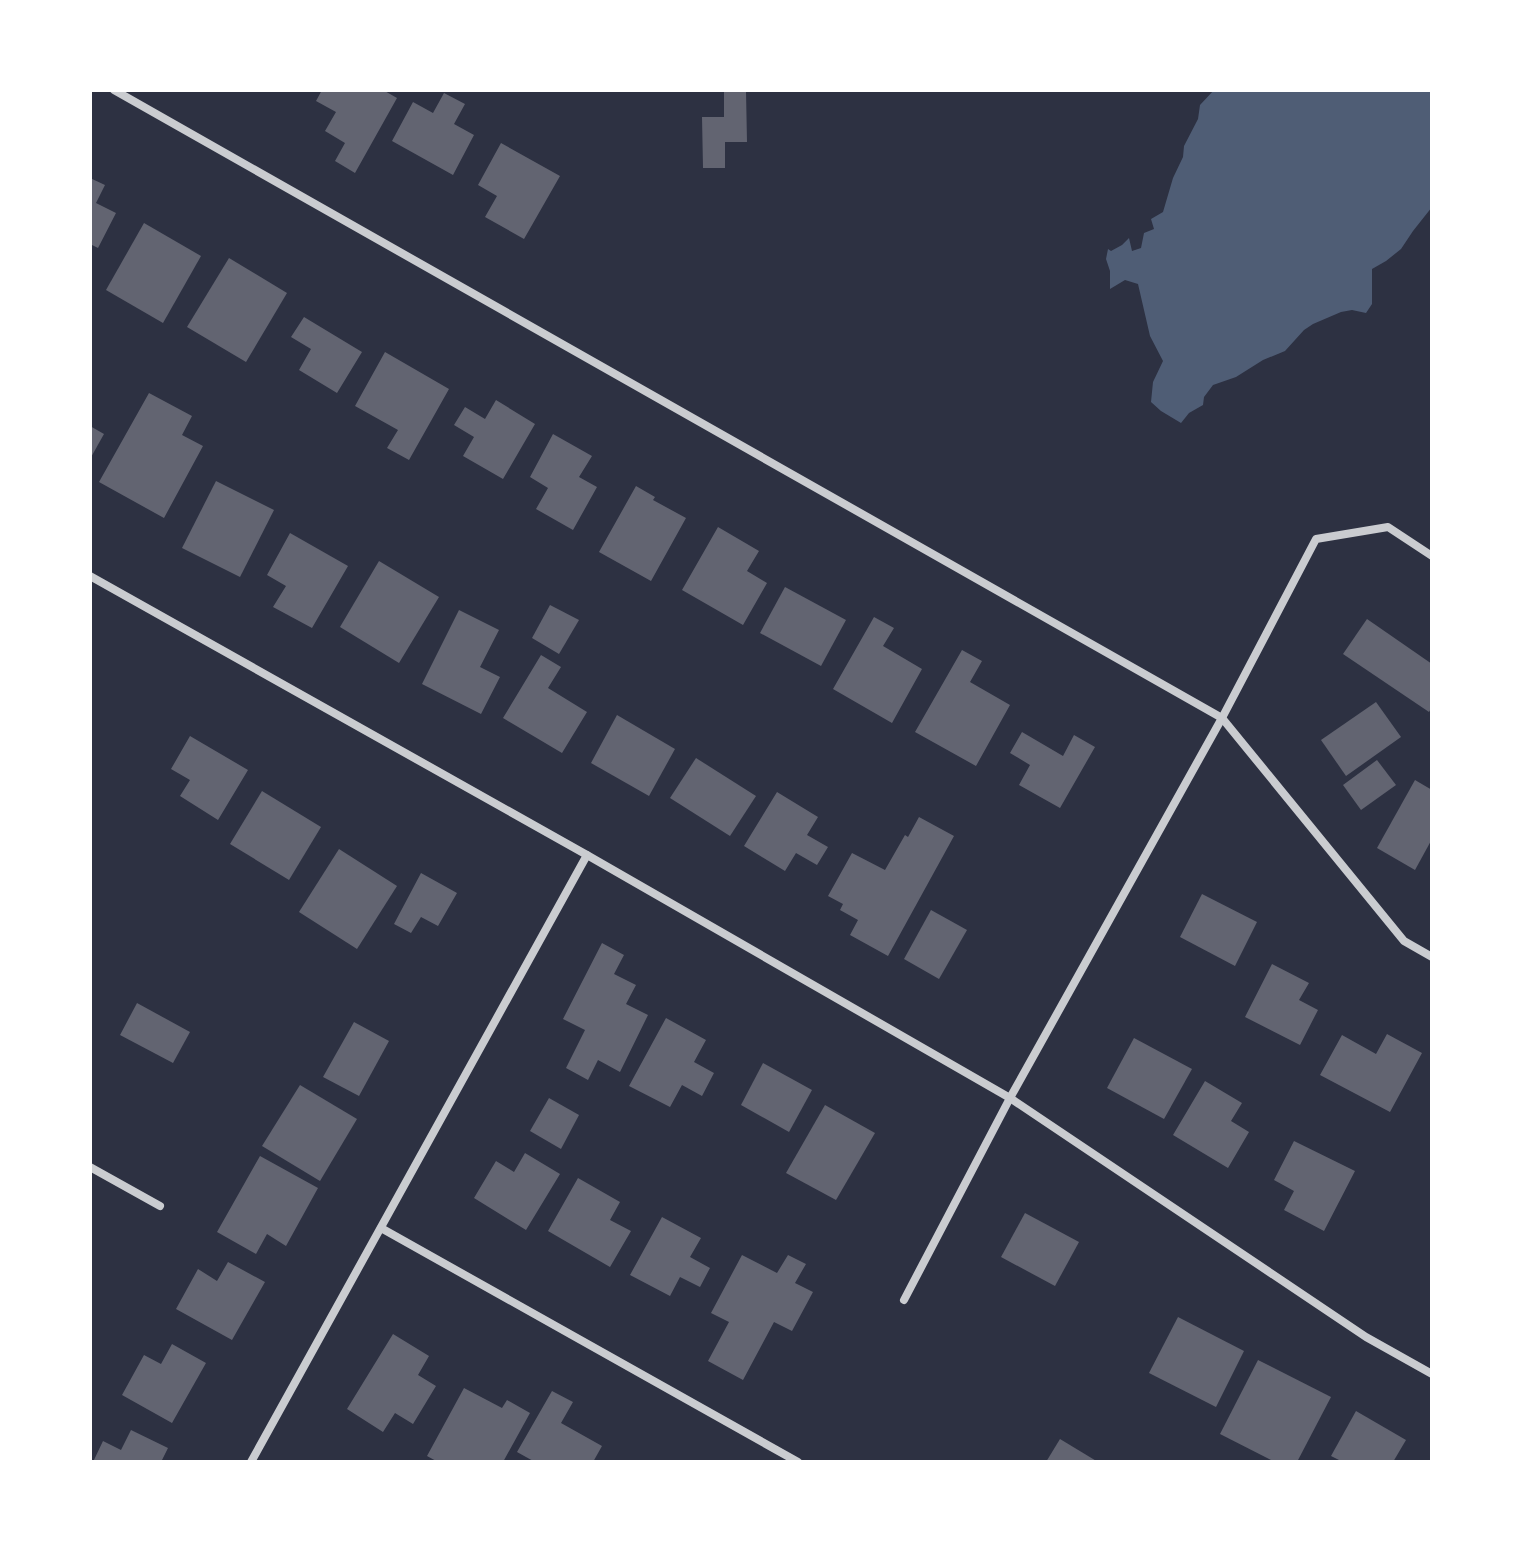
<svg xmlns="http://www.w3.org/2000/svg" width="1522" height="1552" font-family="Poppins,sans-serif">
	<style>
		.water { fill: #4f5d75 }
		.building { fill: #626471 }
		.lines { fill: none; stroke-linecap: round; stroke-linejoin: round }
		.minor { stroke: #caccd0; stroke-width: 8 }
	</style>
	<rect width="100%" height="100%" fill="#2d3142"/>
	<polygon class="water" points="1214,90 1432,90 1432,207 1413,231 1401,249 1386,261 1372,269 1372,304 1366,313 1352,310 1341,312 1313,324 1304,330 1285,351 1263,360 1236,377 1213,385 1204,397 1203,405 1189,413 1181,423 1161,411 1151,402 1153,382 1163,361 1150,336 1138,284 1125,280 1110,289 1110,271 1106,259 1108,249 1111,251 1122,245 1129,238 1132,251 1141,248 1144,233 1154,229 1151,219 1163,212 1173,178 1183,157 1184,146 1198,119 1200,105"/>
	<g class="building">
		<polygon points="322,90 383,90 397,98 355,173 335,161 345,143 325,131 336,112 316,101"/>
		<polygon points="724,91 746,91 747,142 725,142 725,168 703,168 702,117 724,117"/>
		<polygon points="444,93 465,104 454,124 474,135 453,175 392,141 413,102 433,113"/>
		<polygon points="501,143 560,176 524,239 485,217 497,196 478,185"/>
		<polygon points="90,178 105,185 96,203 116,213 98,248 90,244"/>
		<polygon points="144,223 201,256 163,323 106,290"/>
		<polygon points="229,258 287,293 246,362 187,327"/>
		<polygon points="304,317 362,352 337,393 299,370 311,349 291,337"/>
		<polygon points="385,352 449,389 409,460 387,448 398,430 355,406"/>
		<polygon points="149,393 192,416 182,435 203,446 164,518 99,482"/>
		<polygon points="496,400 535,424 503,479 463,456 474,437 454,425 465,407 485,419"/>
		<polygon points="90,426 104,434 90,459"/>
		<polygon points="553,434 592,456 579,477 597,487 573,530 536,509 548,488 530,477"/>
		<polygon points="216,481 274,510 240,577 182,548"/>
		<polygon points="636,486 655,497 653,500 686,518 651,581 599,552"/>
		<polygon points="718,527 759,551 747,571 767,583 743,625 682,590"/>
		<polygon points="290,533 348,566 312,628 273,607 286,586 267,575"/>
		<polygon points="379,561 439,597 399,663 340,627"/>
		<polygon points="785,587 846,620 821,666 760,633"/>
		<polygon points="550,605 579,620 559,654 532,638"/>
		<polygon points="459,610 499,630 480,667 500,677 481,714 422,684"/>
		<polygon points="874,617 894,628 883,646 922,669 892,723 833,689"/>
		<polygon points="1367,619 1432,664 1432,707 1429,712 1343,654"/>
		<polygon points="962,650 982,661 970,682 1010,705 976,766 915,732"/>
		<polygon points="541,655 561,667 548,688 587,712 562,753 503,718"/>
		<polygon points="1376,702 1401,737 1346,776 1321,740"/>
		<polygon points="617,715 675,749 649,796 591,763"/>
		<polygon points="1022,732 1063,756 1074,735 1095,747 1060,808 1019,785 1030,765 1010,753"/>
		<polygon points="190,736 248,770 218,820 180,796 190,780 171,769"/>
		<polygon points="696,758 756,796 730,836 670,798"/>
		<polygon points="1377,760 1396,785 1361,810 1343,785"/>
		<polygon points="1415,780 1432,790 1432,839 1415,870 1377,848"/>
		<polygon points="262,791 321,827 289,880 230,844"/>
		<polygon points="777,792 818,817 807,835 828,847 817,865 796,853 785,871 744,846"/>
		<polygon points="919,817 954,836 888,956 850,935 858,920 840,910 843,904 828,896 852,853 885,870 905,835 908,837"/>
		<polygon points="339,849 397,886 357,949 299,912"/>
		<polygon points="421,873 457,893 438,926 421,917 411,933 394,924"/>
		<polygon points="1202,894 1257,922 1235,966 1180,937"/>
		<polygon points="931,910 967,930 939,979 904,959"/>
		<polygon points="602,943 624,955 614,974 636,985 626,1004 648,1015 620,1072 598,1060 588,1080 566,1068 585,1030 563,1019"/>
		<polygon points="1272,964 1309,983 1299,1000 1318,1010 1300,1045 1245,1017"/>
		<polygon points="137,1003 190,1032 173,1063 120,1035"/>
		<polygon points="666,1018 706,1040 694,1062 714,1073 702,1096 682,1085 670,1107 629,1086"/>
		<polygon points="354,1022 389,1041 359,1096 323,1077"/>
		<polygon points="1387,1034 1422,1053 1390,1112 1320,1075 1342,1035 1376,1054"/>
		<polygon points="1134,1038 1192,1069 1164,1119 1107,1088"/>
		<polygon points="763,1063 812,1090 789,1132 741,1105"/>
		<polygon points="1205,1081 1242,1103 1231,1121 1249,1132 1228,1168 1173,1135"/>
		<polygon points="300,1085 357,1119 320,1181 262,1146"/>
		<polygon points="549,1098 579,1115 561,1149 530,1131"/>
		<polygon points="825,1105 875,1133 836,1200 786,1173"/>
		<polygon points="1294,1141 1355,1171 1324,1231 1284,1210 1294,1191 1274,1180"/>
		<polygon points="525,1153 560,1174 526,1230 474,1198 496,1161 514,1172"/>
		<polygon points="260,1156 318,1188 286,1246 267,1234 256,1254 217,1232"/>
		<polygon points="578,1178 620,1202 610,1220 631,1231 610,1267 548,1231"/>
		<polygon points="1025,1213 1079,1242 1055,1286 1001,1257"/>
		<polygon points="662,1217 701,1238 690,1257 710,1268 700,1287 680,1277 670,1296 630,1275"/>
		<polygon points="742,1255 777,1273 788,1255 806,1264 795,1283 813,1292 792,1331 774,1322 743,1380 708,1361 729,1322 711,1313"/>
		<polygon points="228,1262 265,1282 232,1340 176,1309 198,1269 217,1281"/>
		<polygon points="1178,1317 1244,1351 1216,1407 1149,1373"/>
		<polygon points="393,1334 429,1356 418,1375 436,1386 413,1424 395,1413 383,1432 347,1409"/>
		<polygon points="172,1344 206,1363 172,1423 122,1395 144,1355 161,1364"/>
		<polygon points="1258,1360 1331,1397 1297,1462 1275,1462 1220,1434"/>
		<polygon points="464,1388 502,1408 507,1400 530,1413 503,1462 438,1462 427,1456"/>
		<polygon points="552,1391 573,1402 561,1423 602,1446 593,1462 535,1462 517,1452"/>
		<polygon points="1356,1411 1406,1440 1393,1462 1343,1462 1331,1456"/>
		<polygon points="131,1430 168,1448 161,1462 93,1462 103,1441 121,1450"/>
		<polygon points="1060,1439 1098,1462 1046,1462"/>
	</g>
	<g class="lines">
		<g class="minor">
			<polyline points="114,90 1222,718 1404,941 1432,957"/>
			<polyline points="90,576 587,855 1010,1098 1366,1337 1432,1374"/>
			<polyline points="90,1167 160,1206"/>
			<polyline points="381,1228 798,1462"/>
			<polyline points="904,1300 1010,1098 1222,718 1316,539 1388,527 1432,556"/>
			<polyline points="251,1462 587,855"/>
		</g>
	</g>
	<rect width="1522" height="1552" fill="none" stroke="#ffffff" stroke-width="184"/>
</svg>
